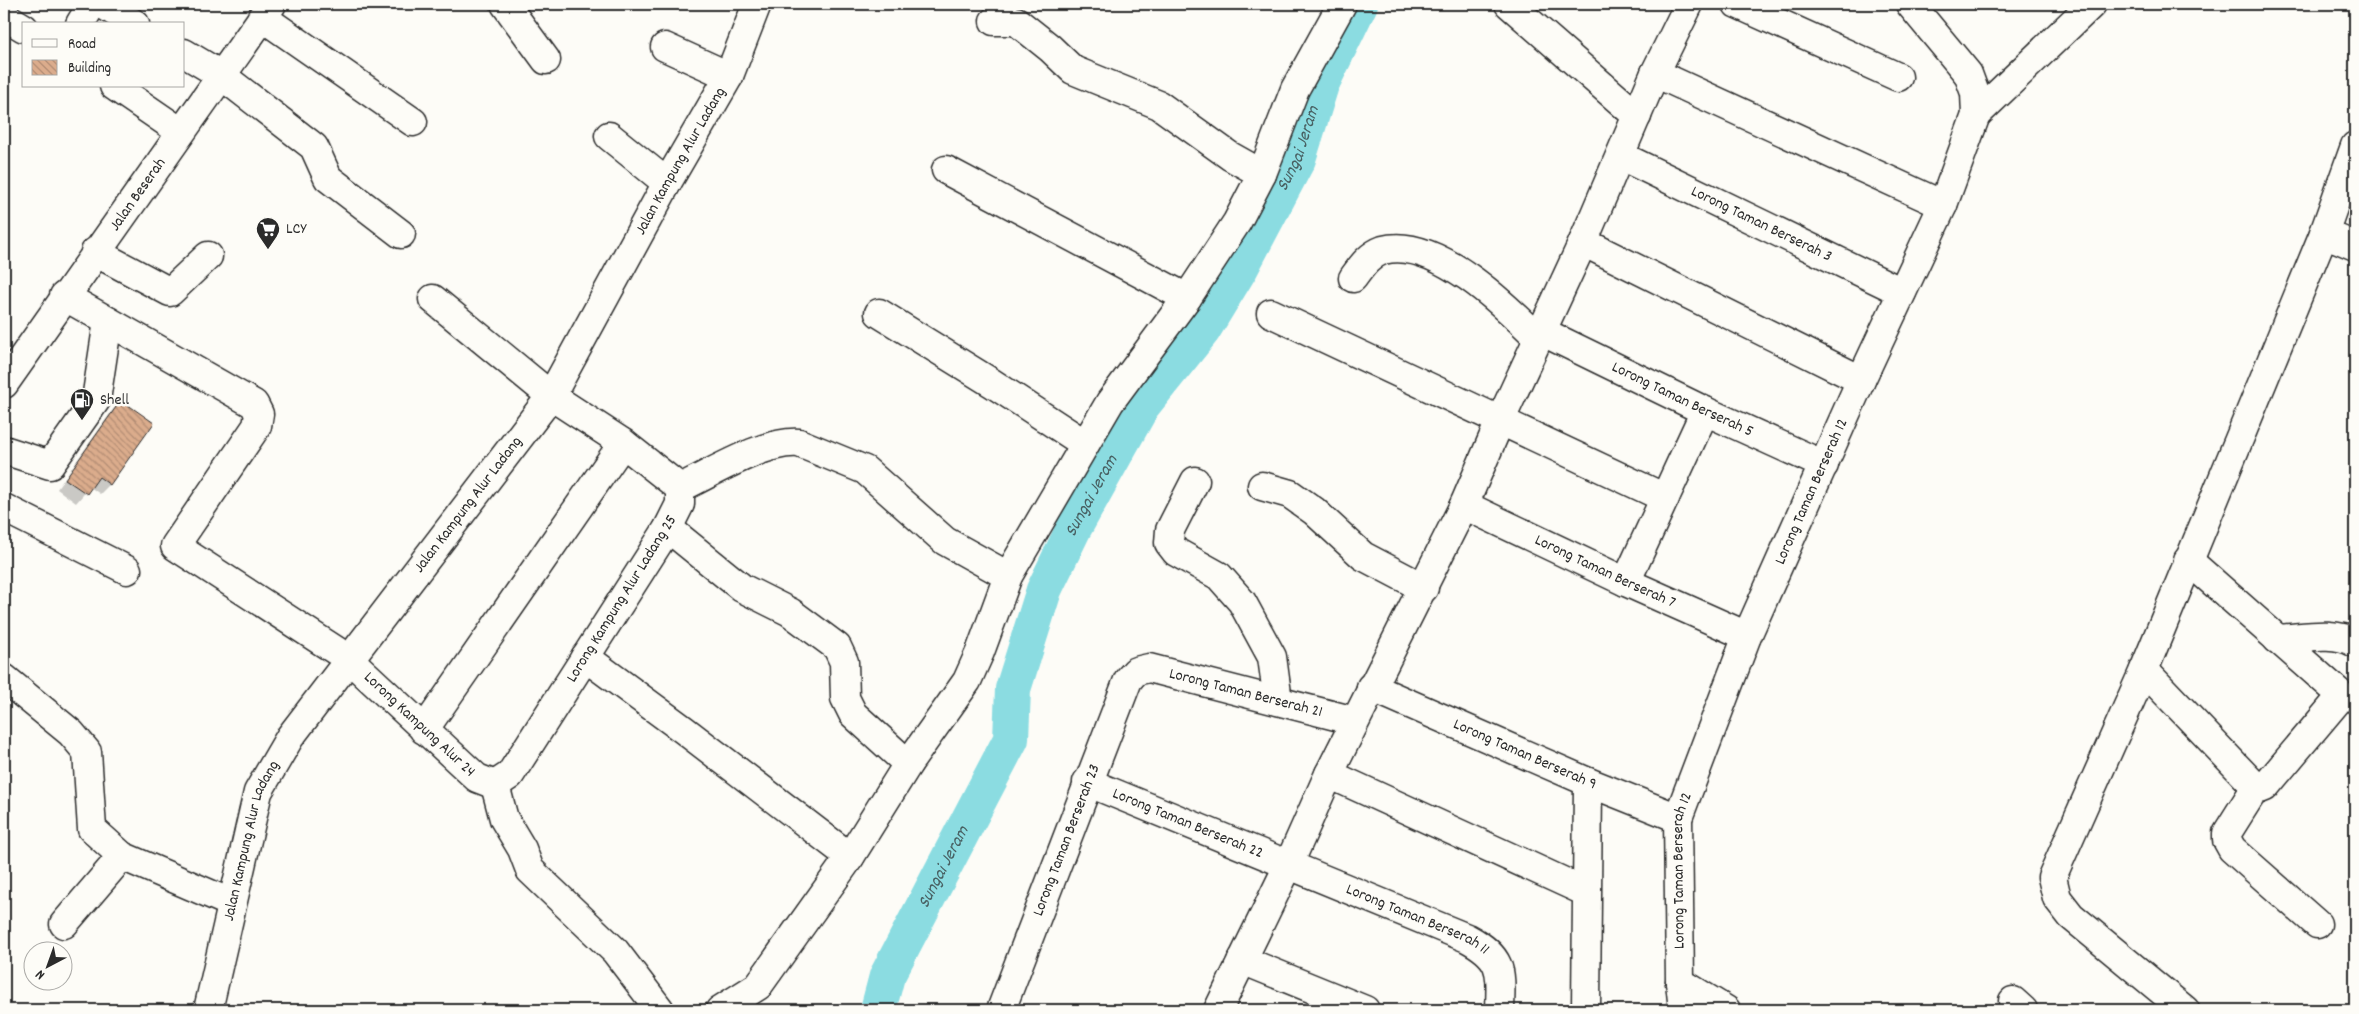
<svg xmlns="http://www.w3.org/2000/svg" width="2359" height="1014" font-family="Dekko,sans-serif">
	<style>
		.shadow { fill: #0003 }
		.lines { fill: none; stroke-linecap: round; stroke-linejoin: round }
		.river { stroke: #8bdce1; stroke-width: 36 }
		.building { fill: url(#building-back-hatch); stroke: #2b2b2b }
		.minor-casing { stroke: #2b2b2b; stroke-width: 31 }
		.highway-casing { stroke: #2b2b2b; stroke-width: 31 }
		.minor { stroke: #fdfcf7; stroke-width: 28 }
		.highway { stroke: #fdfcf7; stroke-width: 28 }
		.labels { text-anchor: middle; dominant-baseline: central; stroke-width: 5; stroke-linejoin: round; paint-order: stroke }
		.street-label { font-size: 16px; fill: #2b2b2b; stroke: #fdfcf7 }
		.poi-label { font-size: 16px; fill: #2b2b2b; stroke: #fdfcf7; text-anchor: start }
		.water-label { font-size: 18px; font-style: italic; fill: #486062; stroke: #fdfcf7 }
	</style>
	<defs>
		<pattern id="building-back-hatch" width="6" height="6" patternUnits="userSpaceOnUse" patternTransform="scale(1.25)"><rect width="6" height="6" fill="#dbac8c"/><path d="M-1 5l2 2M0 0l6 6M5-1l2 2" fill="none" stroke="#b28c73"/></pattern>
	</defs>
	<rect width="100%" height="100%" fill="#fdfcf7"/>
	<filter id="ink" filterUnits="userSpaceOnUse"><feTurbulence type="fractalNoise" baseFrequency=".02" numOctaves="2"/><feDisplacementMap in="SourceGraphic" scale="10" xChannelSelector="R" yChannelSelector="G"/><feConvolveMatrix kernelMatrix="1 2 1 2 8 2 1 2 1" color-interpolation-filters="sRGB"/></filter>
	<g filter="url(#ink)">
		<polygon class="shadow" points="121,401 110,484 100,494 90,487 76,503 57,489 112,411"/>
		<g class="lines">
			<path class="river" id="s1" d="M 878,1010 L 887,976 L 1011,739 L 1013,689 L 1044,590 L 1074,528 L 1142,406 L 1203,330 L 1240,269 L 1298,159 L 1321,85 L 1360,4"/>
		</g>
		<polygon class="building" points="121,400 154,423 110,485 99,477 87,494 65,479"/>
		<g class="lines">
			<g class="minor-casing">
				<g id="minor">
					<polyline points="102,4 135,24"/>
					<polyline points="505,4 546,60"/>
					<polyline points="1509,4 1637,116"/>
					<polyline points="1737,4 1898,77"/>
					<polyline points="4,16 24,28"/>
					<polyline points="262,17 413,122"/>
					<polyline points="994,21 1016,21 1050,48 1073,70 1159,105 1230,156 1262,174"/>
					<polyline points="80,24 92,4"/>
					<polyline points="665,47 729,76"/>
					<polyline points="184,53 221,75 314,147 328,178 401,234"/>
					<polyline points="1655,73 1943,205"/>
					<polyline points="114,86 181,132"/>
					<polyline points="1976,115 2092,4"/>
					<polyline points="609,136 667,183"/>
					<path id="s2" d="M 1621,156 L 1902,292"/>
					<polyline points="946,170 1187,298"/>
					<polyline points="2324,233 2355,246"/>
					<polyline points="1583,242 1861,380"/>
					<polyline points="95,252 170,292 208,256"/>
					<path d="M 1353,278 C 1361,267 1369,255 1383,250 C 1435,236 1506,306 1539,339"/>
					<path id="s3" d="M 64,296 L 254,404 L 259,414 L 257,426 L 175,546 L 349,659 L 477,778 L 495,785"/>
					<polyline points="433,299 551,396 623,443 680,488 680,504 668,528 510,775 495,785"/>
					<polyline points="879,313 992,383 1085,444"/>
					<polyline points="1271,313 1665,498"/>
					<path id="s4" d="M 1543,332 L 1705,411 L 1824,465"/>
					<polyline points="4,450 50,465 96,400 108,321"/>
					<polyline points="1195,481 1170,530 1169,543 1176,552 1219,576 1242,602 1272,657 1278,701"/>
					<polyline points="1262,486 1290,494 1314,511 1363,556 1424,588"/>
					<path d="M 680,488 C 712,473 765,440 799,443 L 865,470 L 945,541 L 1008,576"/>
					<path id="s5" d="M 1464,505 L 1626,582 L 1747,636"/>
					<polyline points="4,508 127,570"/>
					<polyline points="668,528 742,588 790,612 837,647 844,662 845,698 853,714 908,764"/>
					<polyline points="1626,582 1705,411"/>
					<path d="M 2277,639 C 2302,638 2334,630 2355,643"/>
					<polyline points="585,657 684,730 850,857"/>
					<polyline points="2144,670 2256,787 2260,789 2265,787 2339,699 2338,692 2188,560"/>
					<polyline points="4,678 71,733 87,752 92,829 122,856 231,903"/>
					<path id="s6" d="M 1371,687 L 1588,782 L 1678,818"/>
					<polyline points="424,730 623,443"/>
					<polyline points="1329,774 1586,892"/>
					<path id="s7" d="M 1087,782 L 1467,938 C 1504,958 1501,971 1500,1010"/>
					<polyline points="495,785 504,819 522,849 530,870 615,951 660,1010"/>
					<polyline points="2256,787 2227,833 2227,840 2232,849 2317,924"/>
					<polyline points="64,924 122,856"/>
					<polyline points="1242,960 1365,1010"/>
					<polyline points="1680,982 1726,1010"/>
					<polyline points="2013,1001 2023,1010"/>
					<path id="s8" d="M 208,1010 L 258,792 L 290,737 L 551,396 L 667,183 L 729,76 L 757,4"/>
					<polyline points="720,1010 758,986 850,857 908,764 967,681 980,652 1008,576 1110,402 1187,298 1237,222 1262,174 1295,89 1342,4"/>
					<path id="s9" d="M 1001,1010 L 1128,680 L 1136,671 L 1149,668 L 1355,721"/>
					<polyline points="1218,1010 1288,866 1329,774 1464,505 1501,419 1583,242 1655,73 1689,4"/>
					<polyline points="1586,1010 1588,782"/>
					<path id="s10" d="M 1683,1010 L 1680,982 L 1678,818 L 1747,636 L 1861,380 L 1943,205 L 1976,115 L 1975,93 L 1968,74 L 1910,4"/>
					<polyline points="2185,1010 2071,916 2057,898 2052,877 2144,670 2324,233 2355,146"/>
				</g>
			</g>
			<g class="highway-casing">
				<g id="highway">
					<path id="s11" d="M 4,384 L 272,4"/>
				</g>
			</g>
			<use href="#minor" class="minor"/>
			<use href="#highway" class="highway"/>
		</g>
	</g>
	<defs>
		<g id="supermarket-pin" transform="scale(1.25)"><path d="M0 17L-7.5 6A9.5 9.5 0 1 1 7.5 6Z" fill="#2b2b2b" stroke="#fdfcf7"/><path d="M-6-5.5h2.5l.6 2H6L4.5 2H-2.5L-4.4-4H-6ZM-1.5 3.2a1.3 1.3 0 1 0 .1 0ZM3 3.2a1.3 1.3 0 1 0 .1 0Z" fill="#fff"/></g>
		<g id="fuel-pin" transform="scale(1.25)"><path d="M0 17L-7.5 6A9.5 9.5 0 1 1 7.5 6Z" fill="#2b2b2b" stroke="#fdfcf7"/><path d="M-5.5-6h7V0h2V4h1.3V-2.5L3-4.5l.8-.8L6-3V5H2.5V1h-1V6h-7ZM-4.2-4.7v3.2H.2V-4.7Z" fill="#fff"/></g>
	</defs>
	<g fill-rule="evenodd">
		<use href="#supermarket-pin" x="268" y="229"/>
		<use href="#fuel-pin" x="82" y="400"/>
	</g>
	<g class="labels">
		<g class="street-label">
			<text stroke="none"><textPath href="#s8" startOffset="985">Jalan Kampung Alur Ladang</textPath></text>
			<text stroke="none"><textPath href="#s11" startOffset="232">Jalan Beserah</textPath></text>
			<text stroke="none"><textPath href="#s2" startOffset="156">Lorong Taman Berserah 3</textPath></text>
			<text stroke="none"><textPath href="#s4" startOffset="155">Lorong Taman Berserah 5</textPath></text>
			<text stroke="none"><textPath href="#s10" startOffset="545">Lorong Taman Berserah 12</textPath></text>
			<text stroke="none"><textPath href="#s8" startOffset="580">Jalan Kampung Alur Ladang</textPath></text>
			<text stroke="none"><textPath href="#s5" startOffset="156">Lorong Taman Berserah 7</textPath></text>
			<text transform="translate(622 599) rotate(-58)">Lorong Kampung Alur Ladang 25</text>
			<text stroke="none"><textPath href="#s9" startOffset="479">Lorong Taman Berserah 21</textPath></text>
			<text stroke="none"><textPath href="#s3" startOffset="691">Lorong Kampung Alur 24</textPath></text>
			<text stroke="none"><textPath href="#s6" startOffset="168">Lorong Taman Berserah 9</textPath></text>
			<text stroke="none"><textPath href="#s7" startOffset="109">Lorong Taman Berserah 22</textPath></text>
			<text stroke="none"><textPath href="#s9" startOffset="182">Lorong Taman Berserah 23</textPath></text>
			<text stroke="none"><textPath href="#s8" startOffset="175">Jalan Kampung Alur Ladang</textPath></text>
			<text stroke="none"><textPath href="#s10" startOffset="140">Lorong Taman Berserah 12</textPath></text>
			<text stroke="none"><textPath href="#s7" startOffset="358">Lorong Taman Berserah 11</textPath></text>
		</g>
		<g class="poi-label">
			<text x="286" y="229">LCY</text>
			<text x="100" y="400">Shell</text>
		</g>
		<g class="water-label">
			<text stroke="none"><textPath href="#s1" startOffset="968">Sungai Jeram</textPath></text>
			<text stroke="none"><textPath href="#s1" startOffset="562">Sungai Jeram</textPath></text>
			<text stroke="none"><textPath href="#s1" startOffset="158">Sungai Jeram</textPath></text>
		</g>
	</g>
	<rect width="2359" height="1014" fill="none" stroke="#fdfcf7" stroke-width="20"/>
	<rect x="10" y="10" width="2339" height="994" fill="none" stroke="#2b2b2b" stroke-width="2" filter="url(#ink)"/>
	<rect x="22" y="22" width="162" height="65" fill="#fdfcf7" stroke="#a9a8a5"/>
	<rect x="32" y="39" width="25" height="8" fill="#fdfcf7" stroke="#a9a8a5"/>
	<text x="68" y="48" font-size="15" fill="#2b2b2b">Road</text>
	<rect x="32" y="60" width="25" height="15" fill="url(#building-back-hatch)" stroke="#a9a8a5"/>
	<text x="68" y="72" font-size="15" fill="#2b2b2b">Building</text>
	<g transform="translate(48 966) rotate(221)"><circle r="24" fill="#fdfcf7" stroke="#a9a8a5"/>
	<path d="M0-4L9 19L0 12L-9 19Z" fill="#2b2b2b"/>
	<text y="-8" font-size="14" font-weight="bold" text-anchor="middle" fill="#2b2b2b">N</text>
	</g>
</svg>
